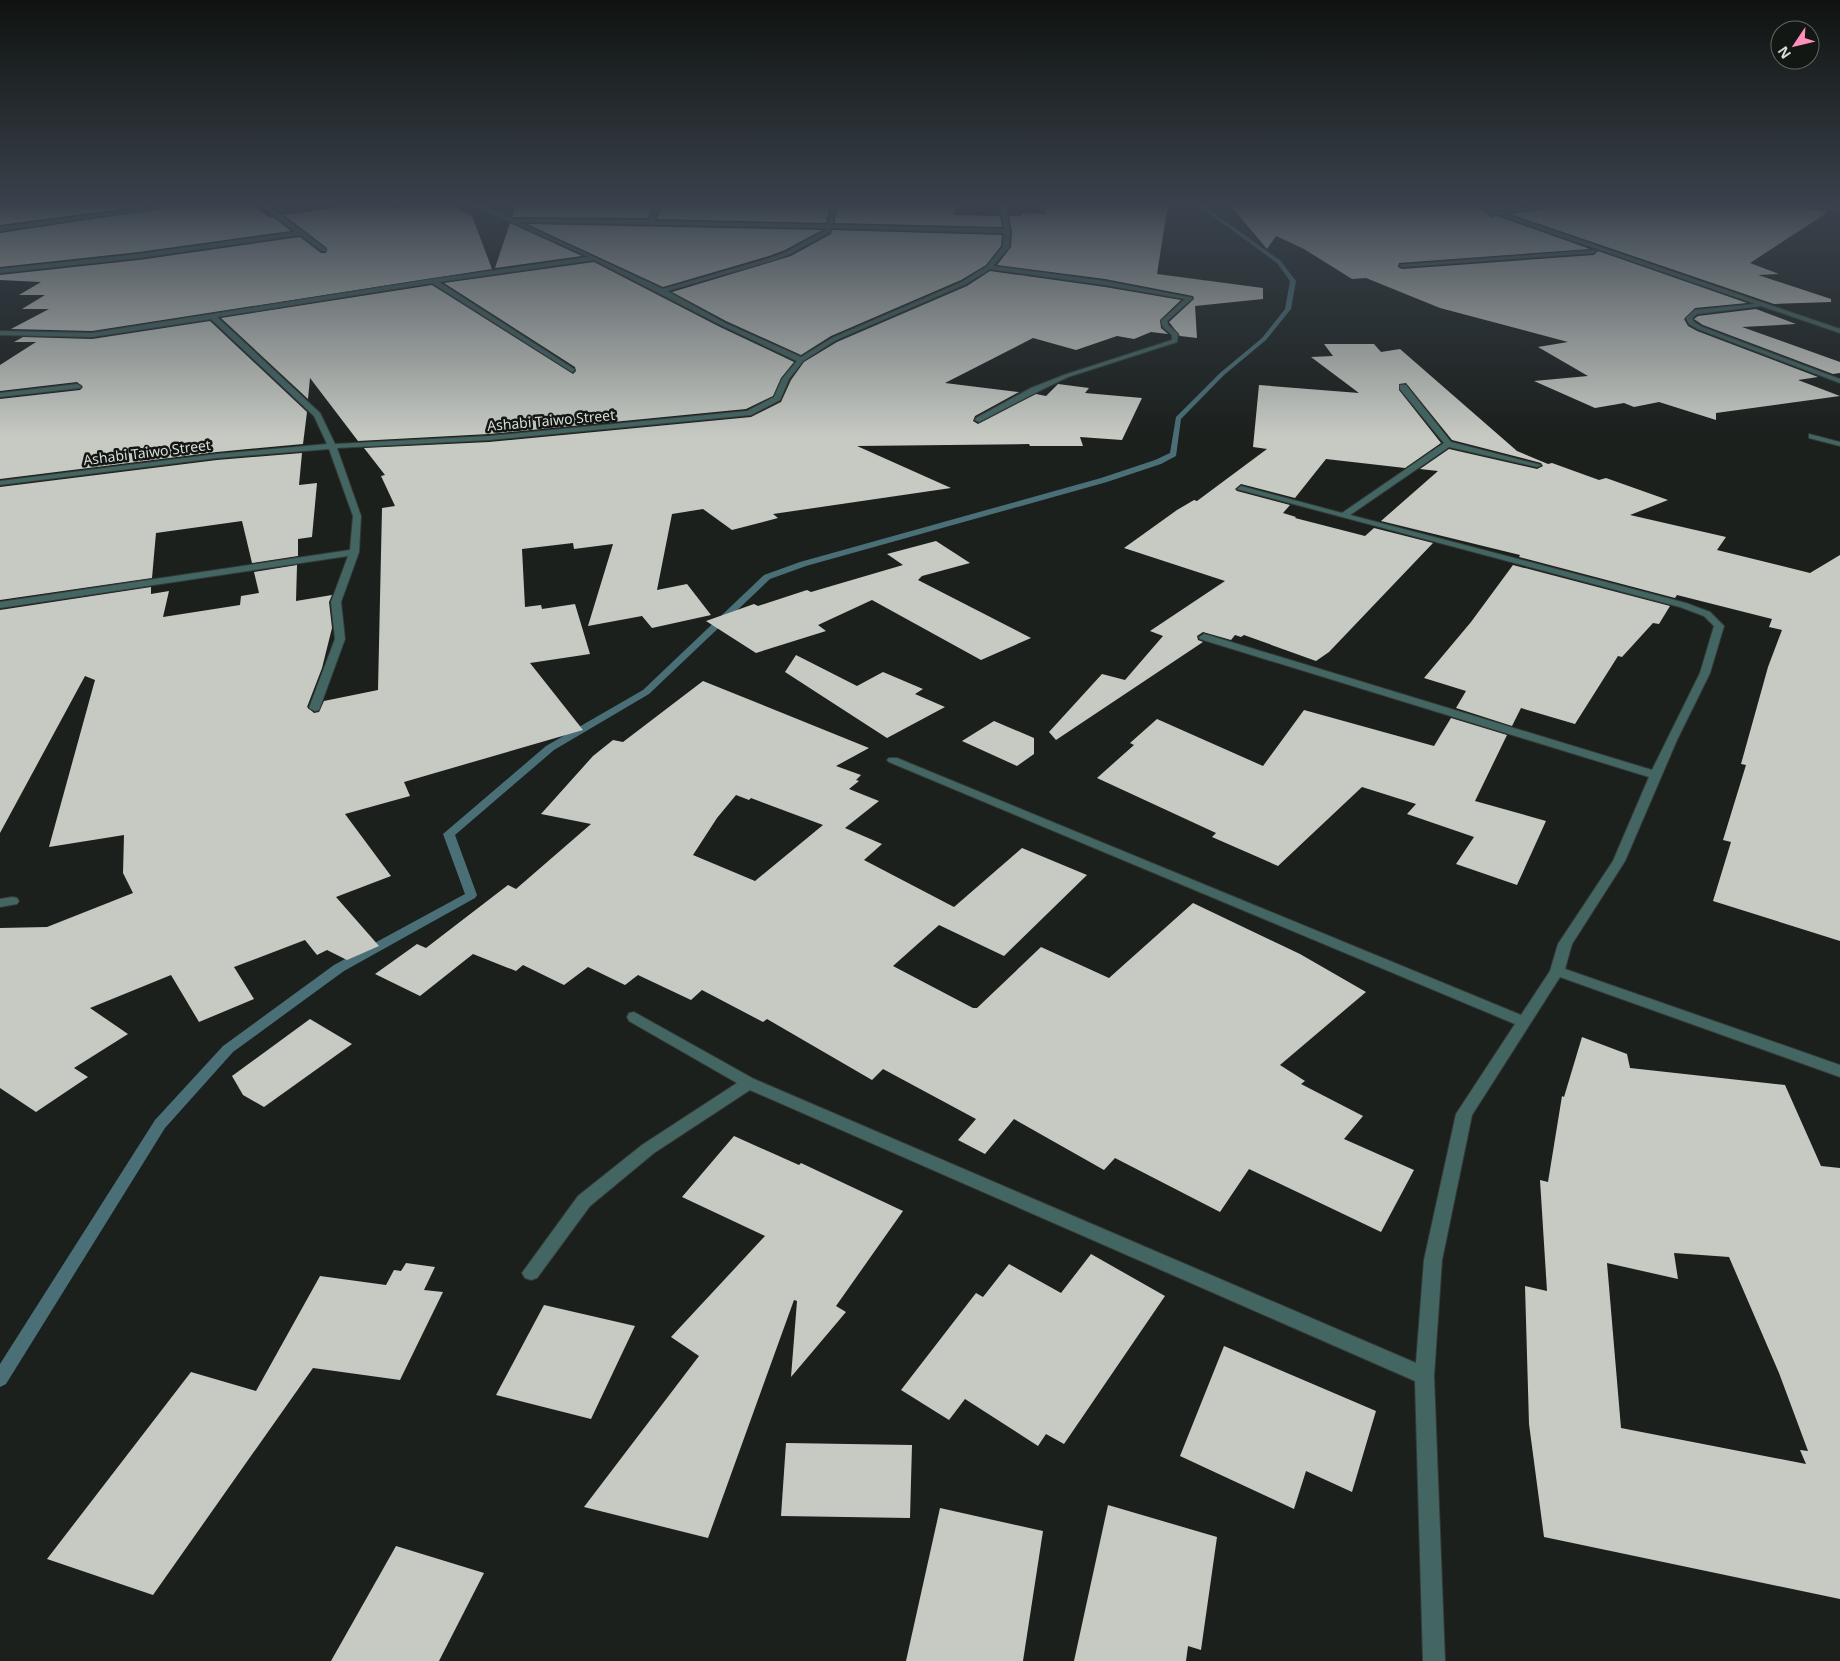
<svg xmlns="http://www.w3.org/2000/svg" width="1840" height="1661" font-family="'Noto Sans',sans-serif">
	<style>
		.lines { fill: none; stroke-linecap: round; stroke-linejoin: round }
		.stream { fill: #4a6f77; fill-rule: evenodd }
		.building { fill: #c7cac3; fill-rule: evenodd }
		.service-casing { stroke: #363a37; stroke-width: 2 }
		.minor-casing { stroke: #363a37; stroke-width: 2 }
		.service { fill: #436662; fill-rule: evenodd }
		.minor { fill: #436662; fill-rule: evenodd }
		.labels { text-anchor: middle; dominant-baseline: central; stroke-width: 5; stroke-linejoin: round; paint-order: stroke }
		.far-street-label { font-size: 14px; fill: #d9ddda; stroke: #121714 }
	</style>
	<rect width="100%" height="100%" fill="#1b201d"/>
	<g class="lines">
		<polygon class="stream" points="1196,204 1201,204 1281,261 1296,281 1291,309 1266,340 1224,375 1181,419 1176,456 1161,464 1107,482 806,566 770,579 649,694 554,750 455,835 477,895 475,898 344,971 233,1052 165,1128 6,1384 0,1387 0,1364 155,1120 223,1046 334,965 465,894 443,834 546,746 643,690 764,575 800,562 1101,478 1155,460 1170,453 1176,417 1220,373 1262,338 1285,309 1290,281 1277,263"/>
	</g>
	<g class="building">
		<polygon points="0,204 158,204 0,225"/>
		<polygon points="192,204 251,204 269,217 273,217 291,231 139,252 0,267 0,233"/>
		<polygon points="364,204 387,204 396,209 433,204 449,204 472,216 492,269 92,331 11,329 49,309 22,309 45,295 19,295 41,282 0,280 0,275 139,260 300,237 321,253 326,253 327,248 284,215"/>
		<polygon points="519,204 654,204 648,218 512,217 515,208 518,208"/>
		<polygon points="663,204 830,204 826,223 657,219"/>
		<polygon points="839,204 957,206 953,215 1000,216 1002,227 834,223"/>
		<polygon points="1046,204 1168,204 1157,274 1263,288 1263,299 1195,306 1197,338 1180,336 1169,322 1194,299 1193,296 1105,279 997,265 1011,247 1012,231 1009,216 1020,216 1023,213 1046,214"/>
		<polygon points="1229,204 1465,204 1487,213 1491,217 1497,216 1590,249 1399,263 1398,267 1402,269 1594,255 1598,251 1747,303 1695,308 1684,319 1688,326 1697,331 1818,377 1798,380 1840,396 1716,413 1716,420 1659,402 1634,407 1624,403 1595,408 1534,381 1588,376 1538,347 1568,342 1440,308 1366,278 1352,279 1304,249 1276,236 1267,249"/>
		<polygon points="1482,204 1535,204 1498,210"/>
		<polygon points="1560,204 1792,204 1796,207 1828,212 1750,263 1779,274 1758,275 1831,299 1831,302 1774,304 1510,214 1558,207"/>
		<polygon points="510,223 582,256 495,268"/>
		<polygon points="527,224 822,230 785,250 769,256 663,287"/>
		<polygon points="832,230 1002,235 1001,246 986,265 961,280 831,336 801,355 726,321 672,292 791,256 831,234"/>
		<polygon points="594,262 720,327 794,362 781,378 773,396 746,409 489,434 358,441 310,378 308,399 221,318 432,285 573,374 576,371 575,367 444,283"/>
		<polygon points="990,271 1105,287 1181,300 1160,320 1161,328 1168,334 1151,332 1134,339 1117,336 1076,350 1033,338 945,383 1019,392 975,416 973,421 978,424 1036,394 1046,396 1058,384 1089,388 1085,393 1142,398 1122,440 1080,437 1083,446 1030,446 1029,444 857,446 951,488 773,514 778,518 732,530 703,509 672,514 657,590 687,584 711,615 652,628 642,616 588,626 613,544 574,549 573,543 522,549 525,607 541,605 542,609 575,604 590,654 530,663 583,730 404,782 410,796 345,814 391,876 336,897 379,946 347,960 327,950 317,955 305,940 234,967 254,999 199,1022 171,975 90,1008 128,1034 74,1068 88,1077 36,1112 0,1088 0,928 47,927 133,893 123,873 124,835 49,847 95,680 85,676 0,833 0,610 151,587 151,594 169,591 163,617 240,605 241,596 259,593 254,572 297,565 296,601 332,595 329,602 332,628 322,668 307,707 314,713 319,712 324,701 378,690 382,508 395,506 381,476 385,475 364,448 489,442 751,417 781,402 791,380 804,362 837,342 967,286"/>
		<polygon points="1756,309 1796,324 1742,327 1840,362 1840,373 1833,374 1703,325 1694,319 1698,316"/>
		<polygon points="210,321 307,412 303,444 217,452 0,479 0,399 80,390 83,387 77,382 0,391 0,365 36,342 14,342 23,337 92,339"/>
		<polygon points="1324,344 1374,344 1381,352 1400,349 1517,451 1548,464 1552,463 1599,480 1606,478 1668,500 1630,515 1726,537 1717,550 1810,573 1840,555 1840,941 1713,901 1731,842 1723,840 1746,765 1741,764 1768,667 1782,630 1769,627 1772,619 1677,595 1675,598 1519,557 1520,555 1381,521 1438,471 1420,469 1449,449 1537,469 1543,466 1541,463 1452,440 1406,383 1399,384 1399,390 1441,443 1405,468 1326,459 1295,498 1241,484 1235,489 1237,491 1290,505 1283,513 1296,517 1295,518 1365,536 1374,528 1433,543 1329,652 1316,661 1244,635 1241,637 1235,635 1231,640 1203,632 1197,636 1198,640 1203,642 1056,740 1049,732 1102,674 1125,680 1163,636 1150,631 1225,581 1124,548 1177,510 1194,500 1197,501 1267,449 1253,447 1259,385 1359,393 1311,357 1333,356"/>
		<polygon points="302,453 299,485 317,483 312,537 298,539 298,556 252,563 242,521 156,533 152,578 0,600 0,487 217,460"/>
		<polygon points="936,541 970,563 922,576 918,580 1031,638 981,660 872,600 818,625 826,631 756,653 706,621 754,604 758,606 807,590 811,592 903,565 887,554"/>
		<polygon points="1513,565 1670,606 1659,624 1653,623 1622,657 1618,656 1575,724 1521,708 1512,726 1456,708 1466,691 1424,678 1471,622"/>
		<polygon points="796,655 857,686 883,672 923,689 915,694 945,707 887,738 785,672"/>
		<path d="M 703,681 L 869,748 L 836,766 L 861,775 L 856,780 L 859,781 L 849,789 L 879,801 L 845,828 L 882,844 L 864,860 L 954,907 L 1022,848 L 1087,875 L 1004,956 L 939,925 L 893,966 L 973,1008 L 977,1008 L 1041,947 L 1109,978 L 1193,903 L 1300,954 L 1366,992 L 1280,1065 L 1305,1081 L 1301,1084 L 1363,1116 L 1344,1139 L 1414,1170 L 1381,1232 L 1249,1169 L 1220,1212 L 1115,1158 L 1104,1170 L 1014,1119 L 985,1154 L 958,1140 L 976,1119 L 883,1069 L 872,1080 L 767,1019 L 763,1022 L 702,990 L 691,1000 L 638,975 L 625,985 L 588,967 L 564,985 L 523,965 L 516,971 L 473,954 L 420,996 L 375,974 L 417,944 L 426,948 L 508,885 L 516,889 L 591,824 L 541,814 L 593,756 L 613,740 L 623,742 ZM 736,795 L 749,800 L 751,798 L 823,825 L 755,881 L 693,855 L 717,818 Z"/>
		<polygon points="1304,710 1434,746 1451,718 1507,735 1475,801 1546,821 1517,885 1456,864 1474,837 1407,814 1416,804 1362,787 1278,866 1212,837 1216,833 1097,778 1134,745 1130,743 1157,719 1263,766"/>
		<polygon points="994,721 1034,738 1034,754 1017,766 962,741"/>
		<polygon points="310,1019 352,1044 264,1107 243,1095 232,1076"/>
		<path d="M 1582,1037 L 1627,1054 L 1630,1068 L 1785,1085 L 1821,1166 L 1840,1168 L 1840,1599 L 1544,1537 L 1529,1424 L 1525,1286 L 1547,1291 L 1540,1180 L 1548,1182 L 1562,1096 L 1564,1097 ZM 1674,1253 L 1729,1257 L 1779,1373 L 1808,1451 L 1800,1450 L 1806,1464 L 1621,1428 L 1607,1263 L 1678,1279 Z"/>
		<polygon points="734,1136 799,1165 801,1163 903,1211 836,1306 846,1312 791,1377 797,1301 794,1300 708,1538 584,1507 699,1356 671,1337 765,1236 682,1197"/>
		<polygon points="1091,1254 1165,1296 1064,1444 1046,1434 1038,1446 965,1399 949,1420 901,1390 976,1293 983,1297 1009,1264 1061,1293"/>
		<polygon points="406,1263 435,1267 424,1290 443,1292 400,1380 313,1368 153,1595 47,1559 191,1372 256,1391 320,1276 386,1285 394,1270 401,1271"/>
		<polygon points="544,1305 635,1326 591,1419 496,1395"/>
		<polygon points="1224,1346 1376,1411 1352,1492 1306,1471 1294,1509 1180,1456"/>
		<polygon points="786,1443 912,1445 910,1518 781,1516"/>
		<polygon points="1108,1505 1217,1537 1201,1650 1188,1646 1186,1661 1074,1661"/>
		<polygon points="940,1508 1043,1531 1023,1661 906,1661"/>
		<polygon points="396,1546 484,1573 439,1661 331,1661"/>
	</g>
	<g class="lines">
		<g class="service-casing">
			<polygon id="service" points="1550,204 1558,205 1492,215 1489,213"/>
		</g>
		<g class="minor-casing">
			<g id="minor">
				<polygon points="175,204 190,204 0,231 0,227"/>
				<polygon points="260,204 266,204 326,249 326,251 322,251 300,235 139,258 0,273 0,269 139,254 296,232"/>
				<path d="M 472,204 L 479,204 L 511,219 L 649,220 L 656,204 L 661,204 L 654,221 L 827,225 L 832,204 L 837,204 L 832,225 L 1004,229 L 1000,204 L 1005,204 L 1010,231 L 1009,247 L 993,266 L 1105,281 L 1193,298 L 1167,321 L 1168,325 L 1178,334 L 1177,342 L 1068,377 L 1037,392 L 979,422 L 975,420 L 976,418 L 1031,388 L 1064,375 L 1172,340 L 1172,335 L 1163,327 L 1161,321 L 1185,299 L 1105,285 L 990,269 L 966,284 L 836,340 L 803,361 L 789,379 L 780,400 L 751,415 L 489,440 L 337,448 L 361,516 L 359,552 L 341,602 L 345,639 L 319,710 L 315,711 L 309,708 L 335,639 L 331,602 L 348,556 L 0,608 L 0,602 L 350,550 L 353,516 L 329,449 L 217,458 L 0,485 L 0,481 L 217,454 L 327,444 L 314,416 L 211,319 L 92,337 L 0,335 L 0,331 L 92,333 L 433,279 L 589,257 ZM 518,222 L 826,228 L 826,230 L 786,252 L 770,258 L 663,289 ZM 831,228 L 1004,233 L 1003,247 L 987,266 L 962,282 L 832,338 L 801,357 L 725,323 L 667,291 L 774,260 L 790,254 L 830,232 ZM 594,260 L 721,325 L 797,361 L 782,379 L 774,397 L 747,411 L 489,436 L 335,444 L 320,413 L 217,317 L 432,283 L 572,372 L 574,371 L 574,369 L 439,282 Z"/>
				<polygon points="1467,204 1475,204 1840,329 1840,333 1761,306 1697,314 1692,318 1694,322 1702,327 1840,379 1840,383 1698,329 1689,324 1686,318 1695,310 1756,304"/>
				<polygon points="1794,204 1840,208 1840,212 1796,205"/>
				<polygon points="1596,250 1594,253 1402,267 1399,265"/>
				<polygon points="77,384 81,386 80,388 0,397 0,393"/>
				<polygon points="1400,385 1406,385 1451,442 1541,465 1537,467 1449,447 1350,515 1686,603 1710,612 1724,626 1710,673 1677,740 1625,861 1572,944 1565,969 1840,1065 1840,1077 1560,977 1472,1115 1442,1260 1434,1376 1445,1661 1423,1661 1415,1381 750,1090 654,1153 590,1206 537,1278 531,1280 525,1278 522,1273 578,1196 642,1145 737,1083 629,1021 627,1017 629,1013 634,1012 754,1079 1416,1363 1424,1260 1456,1114 1515,1024 889,762 887,760 889,758 897,758 1521,1015 1550,971 1558,944 1613,861 1649,777 1200,639 1199,637 1204,634 1208,635 1652,770 1700,673 1714,626 1704,616 1680,607 1237,489 1241,486 1342,513 1444,443 1400,389"/>
				<polygon points="1809,434 1840,442 1840,446 1809,438"/>
				<polygon points="12,897 17,898 19,901 17,904 0,907 0,899"/>
			</g>
		</g>
		<use href="#service" class="service"/>
		<use href="#minor" class="minor"/>
	</g>
	<linearGradient id="sky" x2="0" y2="1"><stop stop-color="#0f1210"/><stop offset="0.47" stop-color="#39424c"/><stop offset="1" stop-color="#39424c" stop-opacity="0"/></linearGradient>
	<rect width="1840" height="437" fill="url(#sky)"/>
	<g class="labels">
		<g class="far-street-label">
			<text transform="translate(551 420) rotate(-5)">Ashabi Taiwo Street</text>
			<text transform="translate(147 452) rotate(-7)">Ashabi Taiwo Street</text>
		</g>
	</g>
	<g transform="translate(1795 45) rotate(235)"><circle r="24" fill="#121714" stroke="#626663"/>
	<path d="M0-4L9 19L0 12L-9 19Z" fill="#ff8eba"/>
	<text y="-8" font-size="14" font-weight="bold" text-anchor="middle" fill="#d9ddda">N</text>
	</g>
</svg>
